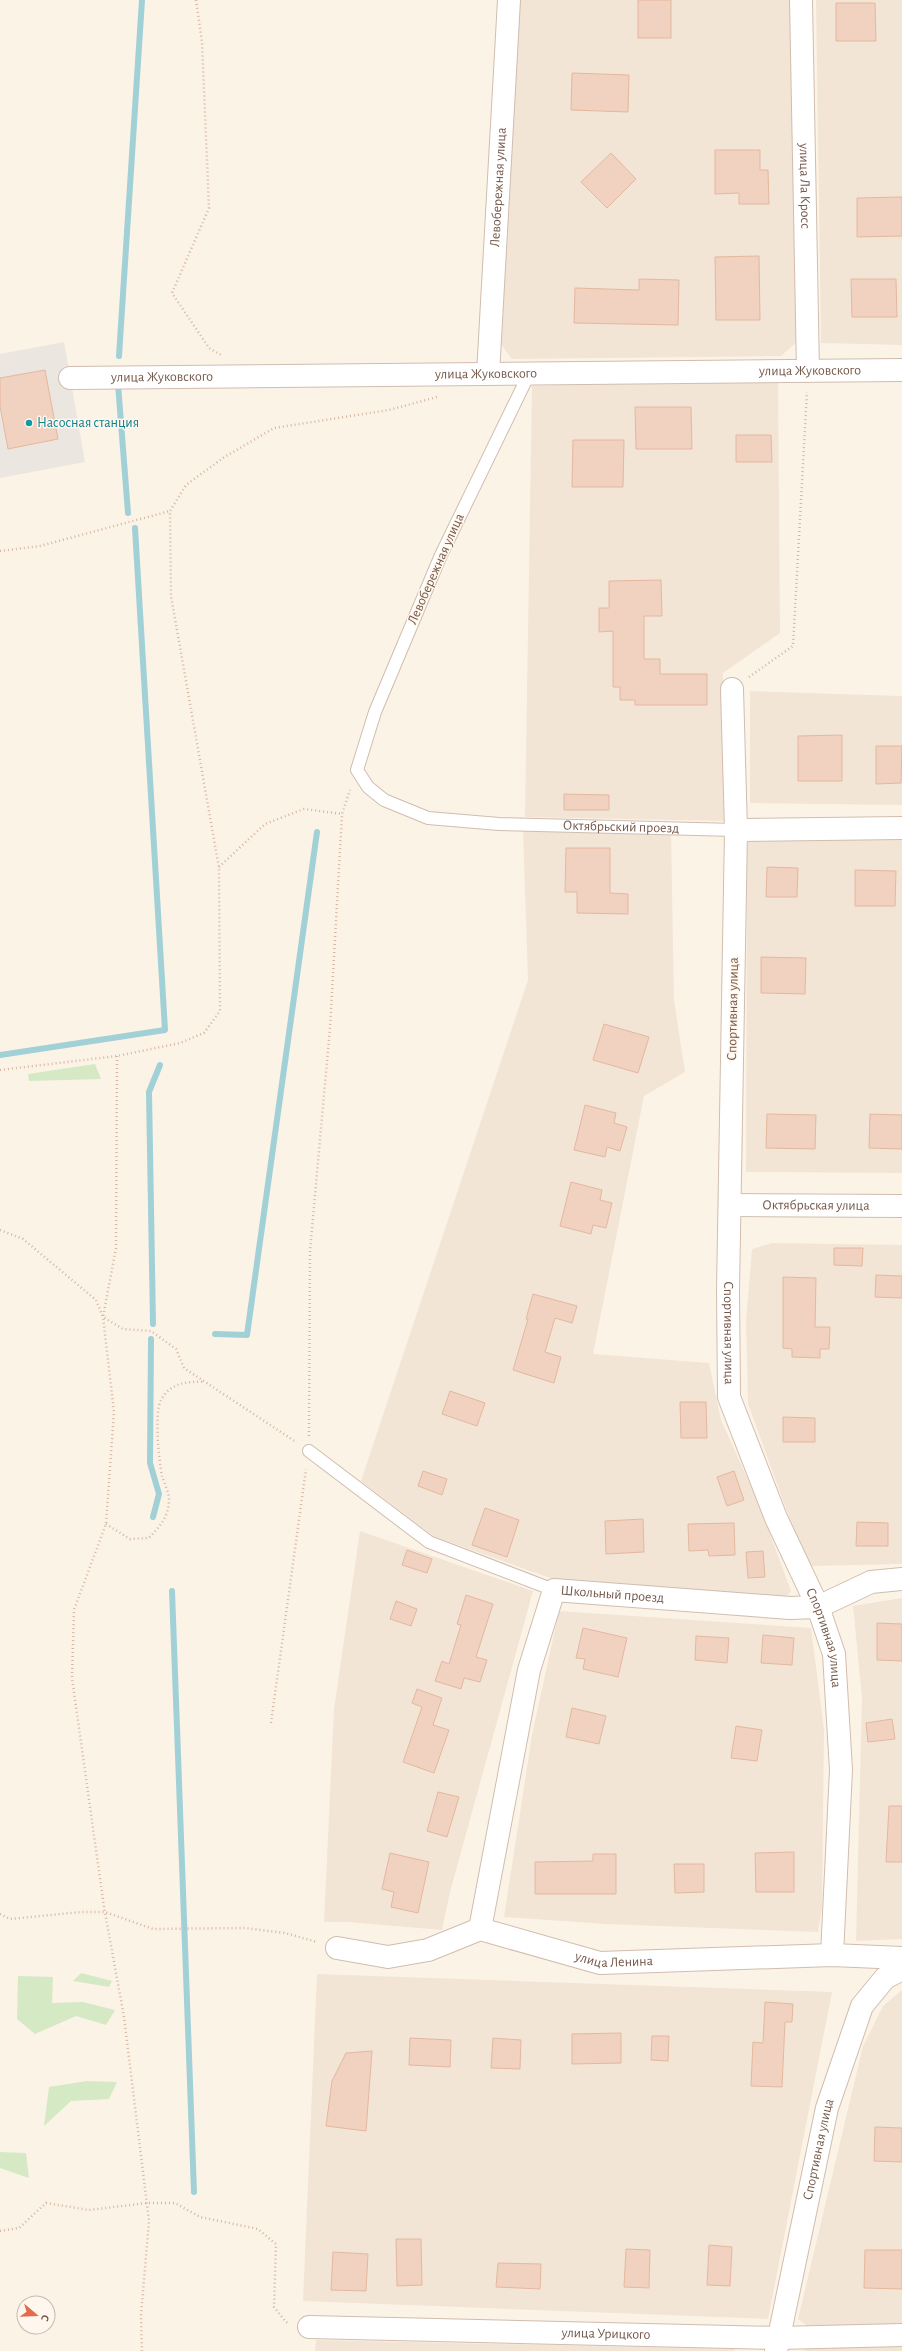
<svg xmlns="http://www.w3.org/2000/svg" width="902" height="2351" font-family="'Alegreya Sans',sans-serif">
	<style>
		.residential { fill: #f3e5d5 }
		.industrial { fill: #ece6e0 }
		.green { fill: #d5e9c5 }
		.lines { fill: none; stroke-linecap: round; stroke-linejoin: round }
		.stream { stroke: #a2d0d7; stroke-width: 6 }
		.building { fill: #f1d1bf; stroke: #e3b89f }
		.service-casing { stroke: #d0bdaf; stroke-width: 14 }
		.minor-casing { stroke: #d0bdaf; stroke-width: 24 }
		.tertiary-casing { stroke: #d0bdaf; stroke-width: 24 }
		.path { stroke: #d6b5a2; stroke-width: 2.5; stroke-dasharray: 1 3; stroke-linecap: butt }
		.service { stroke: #fff; stroke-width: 12 }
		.minor { stroke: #fff; stroke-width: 22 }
		.tertiary { stroke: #fff; stroke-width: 22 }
		.culture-dot { fill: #0f9aa8; stroke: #fff7ed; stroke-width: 1.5 }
		.labels { text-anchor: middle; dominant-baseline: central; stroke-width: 3; stroke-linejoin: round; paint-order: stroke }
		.street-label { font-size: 14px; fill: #75594b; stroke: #fff7ed }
		.culture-label { font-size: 14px; fill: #0d838f; stroke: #fff7ed; text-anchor: start }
	</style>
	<rect width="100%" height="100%" fill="#fcf3e7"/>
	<g class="residential">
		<polygon points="519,0 792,0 797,342 781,356 512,359 499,342"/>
		<polygon points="816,0 902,0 902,345 821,343"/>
		<polygon points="778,375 780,633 723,673 726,821 525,817 532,386"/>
		<polygon points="750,691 902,696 902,805 750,803"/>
		<polygon points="523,831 671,831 674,1000 685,1072 644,1096 593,1354 709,1363 721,1420 759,1504 791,1591 783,1601 558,1581 433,1536 361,1481 528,980"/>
		<polygon points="747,837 902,839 902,1173 746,1172"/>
		<polygon points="772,1243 902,1245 902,1564 810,1566 789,1517 748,1404 746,1321 752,1249"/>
		<polygon points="360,1531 533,1591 450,1892 442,1930 347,1922 324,1922 334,1709"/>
		<polygon points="902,1598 902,1939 856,1941 862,1698 853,1606"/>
		<polygon points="559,1611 811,1628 824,1730 822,1907 818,1932 606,1924 504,1917 532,1735"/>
		<polygon points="317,1974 832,1992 768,2319 303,2301"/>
		<polygon points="902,1990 902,2329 814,2331 798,2319 863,2046 883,2006"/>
		<polygon points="316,2340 735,2349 734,2351 315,2351"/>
		<polygon points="902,2345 902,2351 804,2351 806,2349"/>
	</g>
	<polygon class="industrial" points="64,342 85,462 0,478 0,354"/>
	<g class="green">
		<polygon points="95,1064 101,1079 29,1081 28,1074"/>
		<polygon points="81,1973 112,1981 109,1987 73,1981"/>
		<polygon points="18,1976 53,1977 52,2003 83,2002 115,2010 106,2025 76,2016 35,2034 17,2019"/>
		<polygon points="87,2081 117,2082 109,2099 71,2101 44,2126 49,2087"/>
		<polygon points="0,2152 26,2153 29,2178 0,2168"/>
	</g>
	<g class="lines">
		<g class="stream">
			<polyline points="119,356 142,0"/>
			<polyline points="118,384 128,513"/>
			<polyline points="0,1055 165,1030 135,528"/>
			<polyline points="153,1324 149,1092 160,1065"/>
			<polyline points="215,1334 247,1335 317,832"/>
			<polyline points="151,1339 150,1463 159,1494 153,1517"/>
			<polyline points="172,1591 194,2192"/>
		</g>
	</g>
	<g class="building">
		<rect x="638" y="0" width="33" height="38"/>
		<polygon points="836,3 875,3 876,41 836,41"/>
		<polygon points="572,73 629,75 628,112 571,110"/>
		<polygon points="715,150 760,150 760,170 768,170 769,204 739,204 739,193 715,194"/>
		<polygon points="611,153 636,179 607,208 581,182"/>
		<polygon points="902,197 902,236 857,237 857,198"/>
		<polygon points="759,256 760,320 716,320 715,257"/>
		<polygon points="639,279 679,280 678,325 574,323 575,288 639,290"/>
		<polygon points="851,279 896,279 897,317 852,317"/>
		<polygon points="45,370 58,439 8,449 0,406 0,378"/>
		<polygon points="635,407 691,407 692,449 636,449"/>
		<polygon points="736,435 771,435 772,462 736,462"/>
		<polygon points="573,440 624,440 623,487 572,487"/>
		<polygon points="661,580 662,616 644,616 644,659 660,659 660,674 707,674 707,705 635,705 635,700 620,700 620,687 613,687 613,631 599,632 599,608 609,608 609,581"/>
		<polygon points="842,735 842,781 798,781 798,736"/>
		<polygon points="876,746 902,746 901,783 876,784"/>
		<polygon points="564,794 609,795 609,810 564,810"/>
		<polygon points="566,848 610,848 610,893 628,894 628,914 577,913 577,892 565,892"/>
		<polygon points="767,867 798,868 797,897 766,897"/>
		<polygon points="855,870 896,871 895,906 855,906"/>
		<polygon points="761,957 806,958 805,994 761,993"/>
		<polygon points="604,1024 649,1037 638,1073 593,1060"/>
		<polygon points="585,1105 616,1113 614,1123 627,1127 620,1151 607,1147 605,1157 574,1150"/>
		<polygon points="767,1114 816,1115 815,1149 766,1148"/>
		<polygon points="870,1114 902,1115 902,1149 869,1148"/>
		<polygon points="571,1182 602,1190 600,1200 612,1203 606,1228 593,1225 591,1234 560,1226"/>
		<polygon points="834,1248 863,1248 862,1266 834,1265"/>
		<polygon points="876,1275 902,1276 902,1298 875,1297"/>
		<polygon points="783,1277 816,1278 815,1327 830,1327 829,1349 820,1349 820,1358 792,1357 792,1349 783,1348"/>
		<polygon points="533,1294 577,1306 572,1323 555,1318 545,1352 561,1357 554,1383 513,1370 528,1319 526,1319"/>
		<polygon points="450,1391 485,1403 477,1426 442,1414"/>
		<polygon points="680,1402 706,1402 707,1438 681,1438"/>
		<polygon points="783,1417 815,1418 815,1442 783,1442"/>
		<polygon points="423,1471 447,1479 442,1495 418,1486"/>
		<polygon points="734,1471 744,1500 727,1506 717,1477"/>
		<polygon points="485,1508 519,1520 507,1557 472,1545"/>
		<polygon points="643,1519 644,1552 606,1554 605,1521"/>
		<polygon points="857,1522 888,1523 888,1546 856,1546"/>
		<polygon points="734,1523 735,1555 709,1556 708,1550 689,1551 688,1524"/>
		<polygon points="407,1550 432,1559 427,1573 402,1565"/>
		<polygon points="763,1551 765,1577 748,1578 746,1552"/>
		<polygon points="466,1595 493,1604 476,1657 487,1660 480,1682 464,1678 461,1689 435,1681 442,1661 449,1664 461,1625 457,1624"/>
		<polygon points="396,1601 417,1609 411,1626 390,1619"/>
		<polygon points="877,1623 902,1624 902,1661 877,1660"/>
		<polygon points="583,1628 627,1638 618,1677 583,1669 585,1659 576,1658"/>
		<polygon points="763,1635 794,1638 792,1665 761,1663"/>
		<polygon points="696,1636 729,1638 727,1663 695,1660"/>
		<polygon points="417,1689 442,1698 433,1725 449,1730 434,1773 403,1762 422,1707 412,1703"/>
		<polygon points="572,1708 606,1716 599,1744 566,1737"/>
		<polygon points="892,1719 895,1739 868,1742 866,1723"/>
		<polygon points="736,1726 762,1730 757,1761 731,1758"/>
		<polygon points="438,1792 459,1797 447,1837 427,1831"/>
		<polygon points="889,1806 902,1806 902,1862 886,1862"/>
		<polygon points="794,1852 794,1892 756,1892 755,1853"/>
		<polygon points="390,1853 429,1862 418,1913 391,1907 394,1892 382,1889"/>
		<polygon points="593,1854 616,1854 616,1894 535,1894 535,1862 593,1861"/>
		<polygon points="674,1864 704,1864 704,1892 675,1893"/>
		<polygon points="765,2002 793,2004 792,2022 785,2022 782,2087 751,2086 753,2042 763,2043"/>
		<polygon points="621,2033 621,2063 572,2064 572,2034"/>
		<polygon points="652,2036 669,2036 668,2061 651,2060"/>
		<polygon points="410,2038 451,2040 450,2067 409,2065"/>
		<polygon points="493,2038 521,2040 520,2069 491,2068"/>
		<polygon points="372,2051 366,2131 326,2126 332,2081 346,2053"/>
		<polygon points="875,2127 902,2128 902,2162 874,2161"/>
		<polygon points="396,2239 421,2239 422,2285 397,2286"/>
		<polygon points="709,2245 732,2247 730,2286 707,2285"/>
		<polygon points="626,2249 650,2250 649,2288 624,2287"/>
		<polygon points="865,2250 902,2250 902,2289 864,2288"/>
		<polygon points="333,2252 368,2254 366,2291 331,2290"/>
		<polygon points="498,2263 541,2264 540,2289 496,2287"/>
	</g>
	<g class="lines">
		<g class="service-casing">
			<g id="service">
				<path id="s1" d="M 529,374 L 441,555 L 375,712 L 357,770 L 368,787 L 384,800 L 428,818 L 499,824 L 736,830"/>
				<polyline points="309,1451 429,1542 554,1590"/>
			</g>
		</g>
		<g class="minor-casing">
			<g id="minor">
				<path id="s2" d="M 801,0 L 808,371"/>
				<path id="s3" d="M 488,374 L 509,0"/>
				<path id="s4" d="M 70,378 L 902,370"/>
				<path id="s5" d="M 732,689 L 736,830 L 728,1290 L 729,1397 L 776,1518 L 818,1607 L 834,1654 L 841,1770 L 832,1955"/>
				<polyline points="736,830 902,828"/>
				<path id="s6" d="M 731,1205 L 902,1206"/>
				<path id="s7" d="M 480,1929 L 529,1670 L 554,1590 L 790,1608 L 818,1607 L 871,1582 L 902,1579"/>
				<path id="s8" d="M 337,1948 L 388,1957 L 428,1950 L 480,1929 L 600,1963 L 832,1955 L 902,1958"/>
				<path id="s9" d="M 309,2327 L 779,2338 L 902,2335"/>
			</g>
		</g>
		<g class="tertiary-casing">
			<g id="tertiary">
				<path id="s10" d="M 776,2351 L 827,2108 L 862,2006 L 885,1978 L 902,1969"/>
			</g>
		</g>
		<g class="path">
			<polyline points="196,0 202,42 209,208 172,293 209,348 221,355"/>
			<polyline points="0,551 40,546 170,511"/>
			<polyline points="749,677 793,646 807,392"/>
			<polyline points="219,867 265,824 304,809 342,814"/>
			<polyline points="117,1056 116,1248 103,1317 114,1412 106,1524 74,1610 72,1678 104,1907 124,2017 149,2221 141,2315 142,2351"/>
			<polyline points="0,1070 117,1056 180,1043 204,1033 220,1011 219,868 171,596 170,511 186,485 223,458 274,428 389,410 437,397"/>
			<polyline points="0,1230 23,1239 96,1300 103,1317 123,1329 151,1331 176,1349 184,1368 296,1442"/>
			<polyline points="309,1436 310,1251 330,1028 342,814 350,790"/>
			<path d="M 106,1524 L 130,1539 L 149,1538 C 160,1526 169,1517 169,1499 C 169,1492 164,1483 162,1476 C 159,1461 154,1413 161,1400 C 170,1383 187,1381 205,1382"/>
			<polyline points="271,1723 306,1469"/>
			<polyline points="0,1914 10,1919 81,1912 105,1912 153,1929 245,1928 285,1933 317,1942"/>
			<polyline points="0,2231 19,2228 46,2203 89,2210 147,2203 175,2203 200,2217 258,2229 276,2244 274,2307 286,2322 289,2323"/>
		</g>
		<use href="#service" class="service"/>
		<use href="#minor" class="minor"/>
		<use href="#tertiary" class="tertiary"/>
	</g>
	<circle class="culture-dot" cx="29" cy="423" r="4"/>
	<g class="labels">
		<g class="street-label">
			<text stroke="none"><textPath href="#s2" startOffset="186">улица Ла Кросс</textPath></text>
			<text stroke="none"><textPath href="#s3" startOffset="187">Левобережная улица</textPath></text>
			<text stroke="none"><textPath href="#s4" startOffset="740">улица Жуковского</textPath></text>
			<text stroke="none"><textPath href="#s4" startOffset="416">улица Жуковского</textPath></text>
			<text stroke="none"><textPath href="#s4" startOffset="92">улица Жуковского</textPath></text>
			<text transform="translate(436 569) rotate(-66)">Левобережная улица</text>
			<text stroke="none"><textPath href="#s1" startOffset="714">Октябрьский проезд</textPath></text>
			<text transform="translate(733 1009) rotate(-89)">Спортивная улица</text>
			<text stroke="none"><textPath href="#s6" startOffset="85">Октябрьская улица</textPath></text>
			<text stroke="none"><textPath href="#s5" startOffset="644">Спортивная улица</textPath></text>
			<text stroke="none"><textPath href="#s7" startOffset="406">Школьный проезд</textPath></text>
			<text stroke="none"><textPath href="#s5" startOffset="968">Спортивная улица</textPath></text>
			<text stroke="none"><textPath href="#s8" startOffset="287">улица Ленина</textPath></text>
			<text stroke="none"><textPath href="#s10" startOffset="206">Спортивная улица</textPath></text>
			<text stroke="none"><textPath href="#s9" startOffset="297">улица Урицкого</textPath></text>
		</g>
		<g class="culture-label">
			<text x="37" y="423">Насосная станция</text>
		</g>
	</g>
	<g transform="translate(36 2315) rotate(109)"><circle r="19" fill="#fff7ed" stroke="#c8b8ac"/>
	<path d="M0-3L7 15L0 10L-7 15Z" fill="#e36c4f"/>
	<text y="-6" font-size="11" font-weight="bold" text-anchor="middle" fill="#75594b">С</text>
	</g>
</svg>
